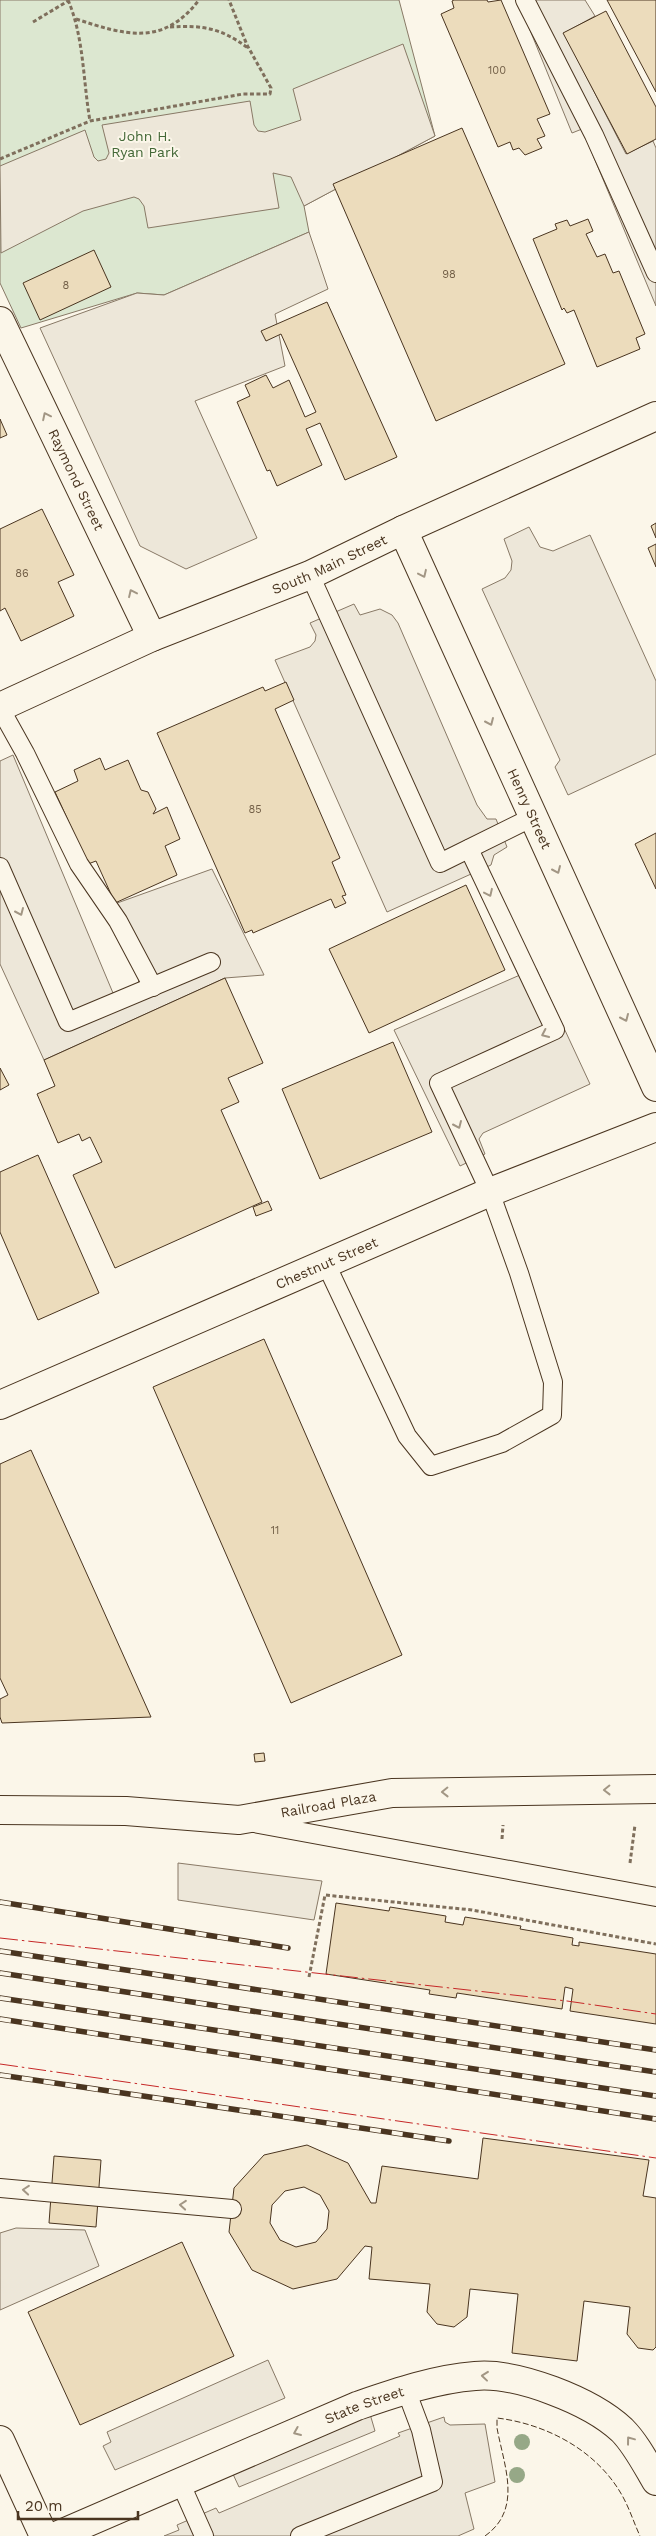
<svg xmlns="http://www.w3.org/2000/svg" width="656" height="2536" font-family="'Work Sans',sans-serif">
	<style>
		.green { fill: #dce7d0; stroke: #887966 }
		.parking { fill: #ede7d9; stroke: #887966 }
		.building { fill: #ecdcbc; stroke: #4a3520; fill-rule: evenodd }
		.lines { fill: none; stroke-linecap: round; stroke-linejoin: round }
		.lane-casing { stroke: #4a3520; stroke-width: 20 }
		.street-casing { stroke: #4a3520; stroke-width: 30 }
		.secondary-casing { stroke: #4a3520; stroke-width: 30 }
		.path { stroke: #7f6f5c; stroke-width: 3; stroke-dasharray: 4 2.5; stroke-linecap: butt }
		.lane { stroke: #fbf6e9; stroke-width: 18 }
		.street { stroke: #fbf6e9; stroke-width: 28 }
		.secondary { stroke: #fbf6e9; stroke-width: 28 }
		.rail-casing { stroke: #4a3520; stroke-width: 5.5 }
		.rail { stroke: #fbf6e9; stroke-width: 4; stroke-dasharray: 11; stroke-linecap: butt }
		.fence { stroke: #4a3520; stroke-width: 1; stroke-dasharray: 6 2.5; stroke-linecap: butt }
		.power { stroke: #c62828; stroke-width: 1; stroke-dasharray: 18 4 2.5 4; stroke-linecap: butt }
		.tree { fill: #96a887 }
		.oneway { stroke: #a29684 }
		.labels { text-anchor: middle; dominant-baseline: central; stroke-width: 4; stroke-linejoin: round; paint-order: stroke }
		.number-label { font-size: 11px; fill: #725f47 }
		.park-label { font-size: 14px; fill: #436837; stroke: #fbf6e9 }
		.street-label { font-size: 14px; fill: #4a3520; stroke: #fbf6e9 }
	</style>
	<rect width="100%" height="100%" fill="#fbf6e9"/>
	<polygon class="green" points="0,0 399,0 435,136 304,206 309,232 164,295 137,293 21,328 0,283"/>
	<g class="parking">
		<polygon points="516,0 585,0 595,16 564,33 626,154 653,141 656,148 656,306 582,129 572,133 523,13"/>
		<polygon points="403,44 435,136 304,206 291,177 273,173 279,208 148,228 144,206 139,199 134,197 83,211 1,253 0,166 85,130 94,157 98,161 106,159 109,153 102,125 250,101 254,125 258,131 265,132 301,120 293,89"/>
		<polygon points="309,232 328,289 275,314 285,366 195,401 257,538 186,569 140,546 40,328 137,293 164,295"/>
		<polygon points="529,527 540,547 553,551 590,535 656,681 656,754 568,795 555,767 560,760 482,589 505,578 511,570 512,561 504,539"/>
		<polygon points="354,604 360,615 380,609 392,615 398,623 477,805 487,819 496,819 507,847 494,855 491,865 387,912 275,660 310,647 315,641 316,635 310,623"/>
		<polygon points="13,755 113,993 134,992 140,978 115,935 106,907 212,869 264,975 225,978 44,1060 0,964 0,761"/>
		<polygon points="536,968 590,1084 483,1133 479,1139 485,1154 460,1166 394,1030"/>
		<polygon points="178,1863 322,1881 314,1920 178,1900"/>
		<polygon points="16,2228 85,2230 99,2266 0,2310 0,2233"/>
		<polygon points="268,2360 285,2398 115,2470 103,2446 111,2442 107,2432"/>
		<polygon points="370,2414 375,2431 239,2487 232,2472"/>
		<polygon points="444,2417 445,2422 450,2425 485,2424 495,2482 465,2493 474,2529 458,2536 164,2536 179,2530 177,2525 216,2508 219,2513 400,2436 398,2433"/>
	</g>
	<g class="building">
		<polygon points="454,0 487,0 488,2 501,0 550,114 537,119 545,136 537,139 542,148 525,155 519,148 513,150 510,142 498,147 441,14 454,8 452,1"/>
		<polygon points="607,0 656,0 656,92"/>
		<polygon points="606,11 656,107 656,139 627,154 563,33"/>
		<polygon points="462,128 565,364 436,421 333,184"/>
		<polygon points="588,219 593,231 586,234 597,257 605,254 613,273 619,271 645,334 636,338 640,349 597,367 574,310 567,313 564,308 562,310 533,239 557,229 555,224 567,220 570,226"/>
		<polygon points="94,250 111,287 40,320 23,283"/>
		<polygon points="327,302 397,457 345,480 320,423 306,429 322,465 277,486 270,470 267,471 237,402 250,396 245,385 266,375 273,388 289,380 305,417 316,412 281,334 266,341 261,331"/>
		<polygon points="0,419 7,435 0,438"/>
		<polygon points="42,509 74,575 58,582 74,616 21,641 5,608 0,611 0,529"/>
		<polygon points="656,523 656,538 651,526"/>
		<polygon points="656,544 656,567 648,548"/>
		<polygon points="286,682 294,700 275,709 340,858 332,862 346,895 342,896 346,903 335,908 331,899 253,933 252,930 245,933 157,733 263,687 265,691"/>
		<polygon points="100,758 105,770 128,760 141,790 148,792 156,809 153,814 167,807 180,839 165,846 177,875 115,903 96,861 88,864 55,792 78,781 74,770"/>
		<polygon points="656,833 656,889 635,844"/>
		<polygon points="466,885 505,970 369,1033 329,949"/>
		<polygon points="225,978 263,1063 228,1078 239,1102 221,1110 262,1202 115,1268 73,1175 102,1162 90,1137 82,1141 79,1134 58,1143 37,1094 55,1086 44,1060"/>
		<polygon points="393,1042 432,1132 320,1179 282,1089"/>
		<polygon points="0,1068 9,1085 0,1090"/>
		<polygon points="38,1155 99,1293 38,1320 0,1232 0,1172"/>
		<polygon points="268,1201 272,1210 256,1216 253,1207"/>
		<polygon points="264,1339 402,1655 291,1703 153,1387"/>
		<polygon points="31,1450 95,1592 151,1717 2,1723 0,1717 0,1699 8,1695 0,1678 0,1464"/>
		<polygon points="264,1753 265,1761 255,1762 254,1754"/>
		<polygon points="336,1903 389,1911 390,1907 446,1916 445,1922 463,1925 465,1917 521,1926 520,1929 573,1938 572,1945 579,1946 579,1942 656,1954 656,2024 570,2011 573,1989 565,1987 562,2009 457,1993 456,1998 429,1994 430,1990 326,1974"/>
		<path d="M 483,2138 L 649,2160 L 643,2196 L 656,2198 L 656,2347 L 653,2350 L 638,2348 L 627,2334 L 630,2307 L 584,2301 L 577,2361 L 512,2353 L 518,2294 L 470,2289 L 467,2317 L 454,2327 L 437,2324 L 427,2312 L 430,2284 L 369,2279 L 372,2247 L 365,2246 L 337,2279 L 293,2289 L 252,2270 L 229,2232 L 234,2188 L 264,2155 L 307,2145 L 348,2163 L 371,2203 L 376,2203 L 382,2166 L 478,2179 ZM 304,2187 L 320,2195 L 329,2211 L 327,2229 L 316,2242 L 296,2247 L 280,2240 L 270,2223 L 272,2205 L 285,2191 Z"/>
		<polygon points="54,2156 101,2160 96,2227 49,2223"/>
		<polygon points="182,2242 234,2356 80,2425 28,2312"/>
	</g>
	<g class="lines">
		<g class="lane-casing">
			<g id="lane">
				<polyline points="525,0 594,135 656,273"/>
				<polyline points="310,575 440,863 533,817"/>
				<polyline points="0,708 25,753 79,864 118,921 153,987"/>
				<polyline points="0,867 68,1022 211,962"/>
				<polyline points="326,1264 407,1436 431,1466 502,1443 552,1415 553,1382 519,1273 490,1192 439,1083 555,1030 469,849"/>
				<polyline points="254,1823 656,1897"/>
				<polyline points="0,2188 232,2209"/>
				<polyline points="180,2482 204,2536"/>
				<polyline points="300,2536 433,2482 421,2430 406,2390"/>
			</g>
		</g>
		<g class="street-casing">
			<g id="street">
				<path id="s1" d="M 0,321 L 152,637"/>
				<path id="s2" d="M 403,530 L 656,1087"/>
				<path id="s3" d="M 0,1405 L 490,1192 L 656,1127"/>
				<path id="s4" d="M 0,1810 L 126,1811 L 239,1820 L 392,1793 L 656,1789"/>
				<path id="s5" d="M 56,2536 L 357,2406 C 395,2393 435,2379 475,2376 C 517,2372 591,2401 622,2430 C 636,2444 646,2464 656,2481"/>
			</g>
		</g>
		<g class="secondary-casing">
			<g id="secondary">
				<path id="s6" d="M 0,707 L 152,637 L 310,575 L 403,530 L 656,416"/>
				<polyline points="0,2440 44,2536"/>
			</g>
		</g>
		<g class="path">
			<path d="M 68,0 C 84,37 83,81 90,121"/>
			<path d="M 76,19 C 125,35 163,47 199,0"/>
			<polyline points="33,22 68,1"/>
			<path d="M 170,27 C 203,25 221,28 248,48"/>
			<polyline points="0,159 90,121 243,94 270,94 271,88 247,45 229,0"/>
			<polyline points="502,1839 503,1825"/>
			<polyline points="630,1863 635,1825"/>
			<polyline points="309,1977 325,1895 472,1910 656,1944"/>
		</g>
		<use href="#lane" class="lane"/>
		<use href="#street" class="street"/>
		<use href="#secondary" class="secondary"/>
		<g class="rail-casing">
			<g id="rail">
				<polyline points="0,1902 288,1948"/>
				<polyline points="0,1951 656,2050"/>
				<polyline points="0,1973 656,2072"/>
				<polyline points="0,1998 656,2096"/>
				<polyline points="0,2019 656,2119"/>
				<polyline points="0,2075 449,2141"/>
			</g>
		</g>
		<use href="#rail" class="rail"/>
		<path class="fence" d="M 485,2536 C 523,2509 504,2466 497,2428 L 497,2418 C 547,2424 598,2451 623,2497 C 630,2510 634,2523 640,2536"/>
		<g class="power">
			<polyline points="0,1938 567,2001 656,2014"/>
			<polyline points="0,2064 656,2158"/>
		</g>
	</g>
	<g class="tree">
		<circle cx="522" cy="2442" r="8"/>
		<circle cx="517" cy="2475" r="8"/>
	</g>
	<defs><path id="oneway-chevron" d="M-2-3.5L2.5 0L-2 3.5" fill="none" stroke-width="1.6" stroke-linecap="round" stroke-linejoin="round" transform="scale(1.25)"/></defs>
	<g class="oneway">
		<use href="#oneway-chevron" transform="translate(46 416) rotate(-116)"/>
		<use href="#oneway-chevron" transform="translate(423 574) rotate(65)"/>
		<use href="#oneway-chevron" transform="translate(132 593) rotate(-115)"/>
		<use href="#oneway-chevron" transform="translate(490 722) rotate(66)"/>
		<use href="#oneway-chevron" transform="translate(557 870) rotate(66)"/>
		<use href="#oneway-chevron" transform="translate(489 893) rotate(65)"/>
		<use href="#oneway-chevron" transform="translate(20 912) rotate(66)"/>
		<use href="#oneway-chevron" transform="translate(625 1018) rotate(66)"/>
		<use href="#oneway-chevron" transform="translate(545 1034) rotate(155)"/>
		<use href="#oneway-chevron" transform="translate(458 1125) rotate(66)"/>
		<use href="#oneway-chevron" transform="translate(607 1790) rotate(179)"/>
		<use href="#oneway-chevron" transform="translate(445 1792) rotate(179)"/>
		<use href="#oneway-chevron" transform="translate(26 2190) rotate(-175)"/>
		<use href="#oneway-chevron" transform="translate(183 2205) rotate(-175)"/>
		<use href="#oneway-chevron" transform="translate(485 2376) rotate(-174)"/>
		<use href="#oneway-chevron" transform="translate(297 2432) rotate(157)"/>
		<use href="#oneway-chevron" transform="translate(630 2440) rotate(-127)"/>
	</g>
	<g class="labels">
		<g class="number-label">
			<text x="497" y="70">100</text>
			<text x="449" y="274">98</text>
			<text x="66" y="285">8</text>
			<text x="22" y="573">86</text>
			<text x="255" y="809">85</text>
			<text x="275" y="1530">11</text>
		</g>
		<g class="park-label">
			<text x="145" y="136">John H.<tspan x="145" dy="16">Ryan Park</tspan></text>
		</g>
		<g class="street-label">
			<text stroke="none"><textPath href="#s1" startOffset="176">Raymond Street</textPath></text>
			<text stroke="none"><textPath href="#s6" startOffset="359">South Main Street</textPath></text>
			<text stroke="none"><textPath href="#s2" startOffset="306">Henry Street</textPath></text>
			<text stroke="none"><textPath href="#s3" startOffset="356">Chestnut Street</textPath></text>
			<text stroke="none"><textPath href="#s4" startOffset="330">Railroad Plaza</textPath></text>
			<text stroke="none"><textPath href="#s5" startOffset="335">State Street</textPath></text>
		</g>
	</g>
	<path d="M18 2511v8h120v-8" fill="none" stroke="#4a3520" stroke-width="2.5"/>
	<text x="25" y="2511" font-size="15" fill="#4a3520" stroke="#fbf6e9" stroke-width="4" paint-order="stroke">20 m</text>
</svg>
